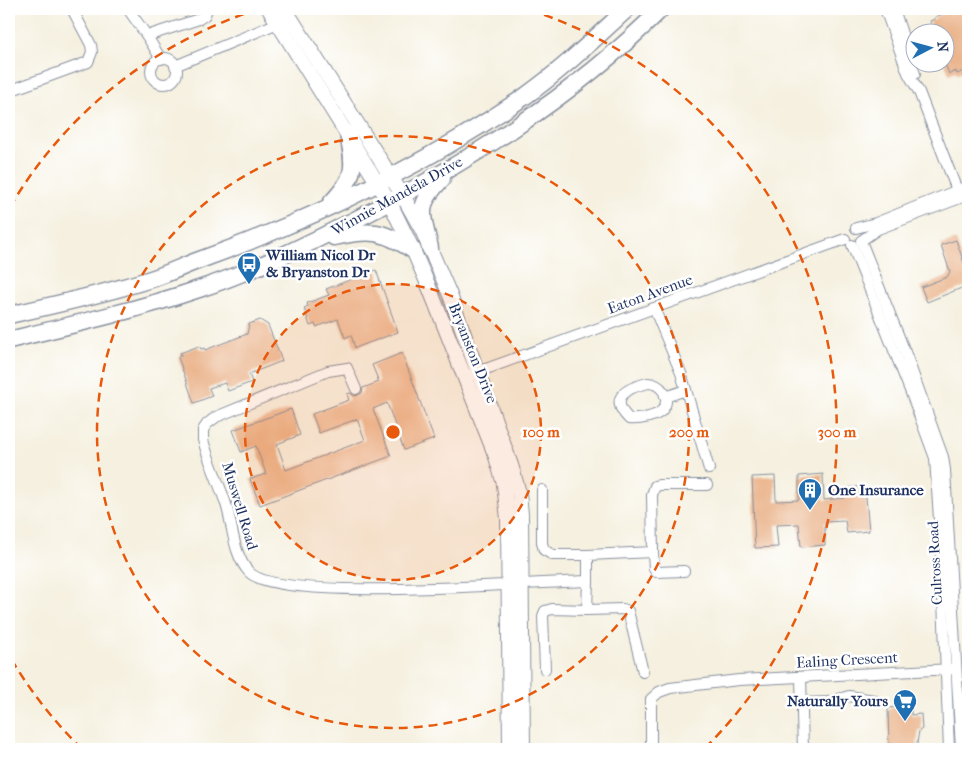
<svg xmlns="http://www.w3.org/2000/svg" width="977" height="758" font-family="'IM FELL French Canon',serif">
	<style>
		.building { fill: #eab38a }
		.lines { fill: none; stroke-linecap: round; stroke-linejoin: round }
		.street-casing { stroke: #88909e; stroke-width: 12 }
		.secondary-casing { stroke: #88909e; stroke-width: 16 }
		.primary-casing { stroke: #88909e; stroke-width: 19 }
		.street { stroke: #fff; stroke-width: 10 }
		.secondary { stroke: #fff; stroke-width: 14 }
		.primary { stroke: #fff; stroke-width: 16 }
		.ring { fill: none; stroke: #e8590c; stroke-width: 2.5; stroke-dasharray: 9 6 }
		.labels { text-anchor: middle; dominant-baseline: central; stroke-width: 5; stroke-linejoin: round; paint-order: stroke }
		.street-label { font-size: 15px; fill: #1b2f5e; stroke: #fff }
		.poi-label { font-size: 15px; font-weight: bold; fill: #1b2f5e; stroke: #fff; text-anchor: start }
		.centre { fill: #e8590c; stroke: #fff; stroke-width: 2.5 }
		.ring-label { font-size: 15px; text-anchor: middle; font-weight: bold; fill: #e8590c; stroke: #fff; stroke-width: 5; stroke-linejoin: round; paint-order: stroke }
	</style>
	<rect width="100%" height="100%" fill="#fff"/>
	<filter id="ink" filterUnits="userSpaceOnUse"><feTurbulence type="fractalNoise" baseFrequency=".02" numOctaves="2"/><feDisplacementMap in="SourceGraphic" scale="10" xChannelSelector="R" yChannelSelector="G"/><feConvolveMatrix kernelMatrix="1 2 1 2 8 2 1 2 1" color-interpolation-filters="sRGB"/></filter>
	<filter id="wash" filterUnits="userSpaceOnUse"><feTurbulence type="fractalNoise" baseFrequency=".0096" numOctaves="4" result="noise"/><feDisplacementMap in="SourceGraphic" scale="20" xChannelSelector="R" yChannelSelector="G"/><feGaussianBlur stdDeviation="1.12" result="paint"/><feColorMatrix in="noise" values="0 0 0 0 0 0 0 0 0 0 0 0 0 0 0 0 0 1.4 0 .05"/><feComposite in="paint" operator="in"/></filter>
	<g filter="url(#wash)">
		<rect width="100%" height="100%" fill="#f5f0df"/>
		<g id="blocks">
			<g class="building">
				<polygon points="964,9 968,9 968,69 957,74 956,71 949,74 944,61 944,32 934,32 930,21 935,19 935,17 950,11 950,14"/>
				<polygon points="956,240 964,263 968,261 968,276 964,287 927,302 921,287 947,277 950,272 941,245"/>
				<polygon points="376,270 398,332 355,348 351,335 345,338 338,319 316,327 315,324 310,326 304,308 308,306 307,303 329,295 326,289"/>
				<polygon points="260,320 268,325 282,361 249,374 252,382 228,391 225,383 209,388 212,396 194,403 178,357 181,356 180,353 199,346 201,349 204,348 205,350 247,334 249,324"/>
				<polygon points="402,353 434,439 404,450 387,403 373,409 391,456 260,505 250,479 266,474 256,446 241,452 233,430 291,409 300,435 277,444 286,470 365,440 357,419 319,433 312,414 349,400 347,394 350,393 355,396 358,395 362,393 363,388 379,382 372,365"/>
				<polygon points="823,474 824,500 845,498 845,488 865,486 869,531 847,533 845,521 825,522 825,545 801,547 799,524 776,525 778,547 755,548 752,477 775,476 776,501 799,500 799,476"/>
				<polygon points="911,706 911,715 921,714 922,729 919,731 917,743 919,749 889,749 888,708"/>
			</g>
		</g>
	</g>
	<g filter="url(#ink)">
		<use href="#blocks" fill-opacity="0" stroke="#88909e" stroke-width="1"/>
		<g class="lines">
			<g class="street-casing">
				<g id="street">
					<polyline points="128,9 147,36"/>
					<polyline points="885,9 908,73 919,92 960,198"/>
					<polyline points="894,9 915,74"/>
					<circle cx="164" cy="71" r="13"/>
					<polyline points="161,59 147,36 199,19 205,15 207,9"/>
					<polyline points="175,66 278,23 283,24"/>
					<polyline points="9,91 88,62 92,52 91,45 72,9"/>
					<polyline points="856,228 876,223 968,186"/>
					<polyline points="862,240 878,229 968,195"/>
					<polyline points="861,241 907,357 943,457 945,470 961,749"/>
					<polyline points="852,245 911,393 935,458 941,549 949,749"/>
					<polyline points="654,308 681,373 709,469"/>
					<polyline points="472,374 845,239"/>
					<path d="M 648,383 C 660,383 672,397 663,409 C 658,417 638,420 629,419 C 608,398 626,388 648,383 Z"/>
					<path d="M 356,389 L 347,368 L 328,371 L 216,417 L 207,424 L 203,430 L 203,440 C 209,462 219,483 226,504 C 233,526 233,555 249,572 C 278,604 535,582 588,581 L 588,555 L 653,552 L 652,495 L 655,486 L 660,485 L 707,485"/>
					<polyline points="665,397 686,390"/>
					<polyline points="542,490 542,543 544,550 553,555 588,555"/>
					<polyline points="653,552 654,569 656,572 684,571"/>
					<polyline points="588,581 587,610 623,609 628,611 643,672"/>
					<polyline points="545,669 543,616 545,611 552,609 587,610"/>
					<polyline points="801,677 803,749"/>
					<polyline points="802,703 828,702 849,696 874,700"/>
					<polyline points="651,749 651,699 659,692 670,688 739,680 953,669"/>
				</g>
			</g>
			<g class="secondary-casing">
				<g id="secondary">
					<polyline points="269,9 390,203 413,250 427,282 496,457 504,484 508,519 510,749"/>
					<polyline points="285,9 403,196 422,230 450,295 511,465 519,493 521,515 523,749"/>
				</g>
			</g>
			<g class="primary-casing">
				<g id="primary">
					<path d="M 331,203 C 356,177 355,168 348,134"/>
					<path d="M 334,237 C 370,229 382,230 413,250"/>
					<path d="M 430,248 C 422,213 415,207 442,179"/>
					<path d="M 9,315 C 55,305 102,294 148,280 C 165,275 181,267 197,261 C 312,220 423,166 524,97 C 561,71 594,39 627,9"/>
					<path d="M 9,340 C 72,325 137,310 199,289 C 251,272 302,247 351,222 C 462,166 573,98 661,9"/>
				</g>
			</g>
			<use href="#street" class="street"/>
			<use href="#secondary" class="secondary"/>
			<use href="#primary" class="primary"/>
		</g>
	</g>
	<circle cx="393" cy="432" r="148" fill="#e8590c" fill-opacity=".12"/>
	<g class="ring">
		<circle cx="393" cy="432" r="148"/>
		<circle cx="393" cy="432" r="296"/>
		<path d="M82 749A444 444 0 0 1 10 657M10 207A444 444 0 0 1 256 10M530 10A444 444 0 0 1 704 749"/>
	</g>
	<defs>
		<g id="bus-pin" transform="scale(1.25)"><path d="M0 17L-7.5 6A9.5 9.5 0 1 1 7.5 6Z" fill="#1f6fb2" stroke="#fff"/><path d="M-5-6H5V4H4V6H2V4H-2V6H-4V4H-5ZM-3.5-4V0h7V-4ZM-3.5 1.2v1.5H-2V1.2ZM2 1.2v1.5H3.5V1.2Z" fill="#fff"/></g>
		<g id="building-pin" transform="scale(1.25)"><path d="M0 17L-7.5 6A9.5 9.5 0 1 1 7.5 6Z" fill="#1f6fb2" stroke="#fff"/><path d="M-4-6H4V6H1V3H-1V6H-4ZM-2.5-4.3h1.7v1.8h-1.7ZM.8-4.3h1.7v1.8H.8ZM-2.5-1h1.7V.8h-1.7ZM.8-1h1.7V.8H.8Z" fill="#fff"/></g>
		<g id="supermarket-pin" transform="scale(1.25)"><path d="M0 17L-7.5 6A9.5 9.5 0 1 1 7.5 6Z" fill="#1f6fb2" stroke="#fff"/><path d="M-6-5.5h2.5l.6 2H6L4.5 2H-2.5L-4.4-4H-6ZM-1.5 3.2a1.3 1.3 0 1 0 .1 0ZM3 3.2a1.3 1.3 0 1 0 .1 0Z" fill="#fff"/></g>
	</defs>
	<g fill-rule="evenodd">
		<use href="#bus-pin" x="249" y="264"/>
		<use href="#building-pin" x="810" y="490"/>
		<use href="#supermarket-pin" x="905" y="701"/>
	</g>
	<g class="labels">
		<g class="street-label">
			<text transform="translate(397 196) rotate(-29)">Winnie Mandela Drive</text>
			<text transform="translate(650 294) rotate(-20)">Eaton Avenue</text>
			<text transform="translate(473 353) rotate(68)">Bryanston Drive</text>
			<text transform="translate(240 506) rotate(73)">Muswell Road</text>
			<text transform="translate(935 563) rotate(-93)">Culross Road</text>
			<text transform="translate(847 660) rotate(-3)">Ealing Crescent</text>
		</g>
		<g class="poi-label">
			<text x="266" y="255">William Nicol Dr<tspan x="266" dy="17">&amp; Bryanston Dr</tspan></text>
			<text x="828" y="490">One Insurance</text>
			<text x="888" y="701" text-anchor="end">Naturally Yours</text>
		</g>
	</g>
	<circle cx="393" cy="432" r="8" class="centre"/>
	<g class="ring-label">
		<text x="541" y="437">100 m</text>
		<text x="689" y="437">200 m</text>
		<text x="837" y="437">300 m</text>
	</g>
	<rect width="977" height="758" fill="none" stroke="#fff" stroke-width="30"/>
	<g transform="translate(930 48) rotate(84)"><circle r="24" fill="#ffffff" stroke="#a4acbf"/>
	<path d="M0-4L9 19L0 12L-9 19Z" fill="#1f6fb2"/>
	<text y="-8" font-size="14" font-weight="bold" text-anchor="middle" fill="#1b2f5e">N</text>
	</g>
</svg>
